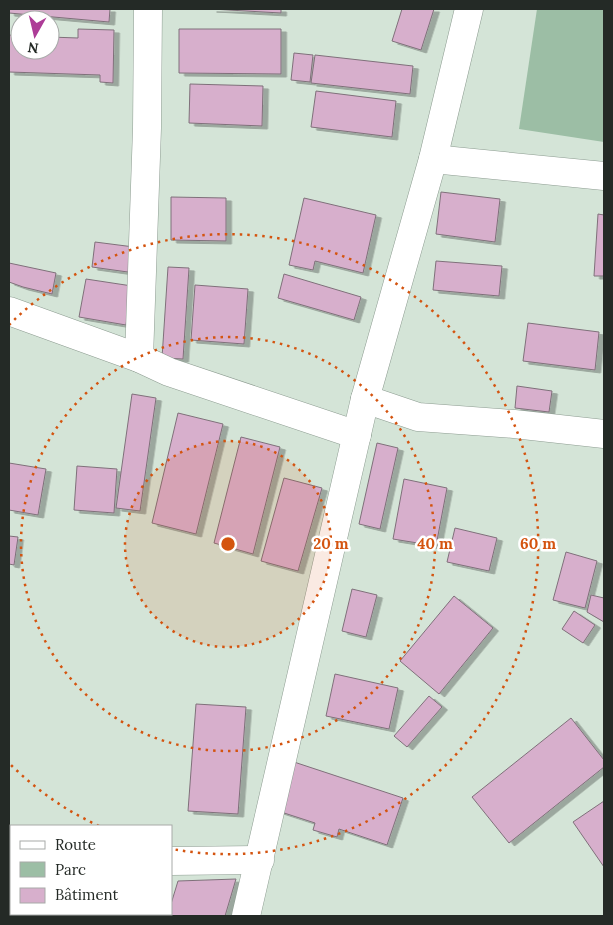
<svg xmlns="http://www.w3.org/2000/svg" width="613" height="925" font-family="Lora,serif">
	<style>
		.green { fill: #9cbea5 }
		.building { fill: #d7afcc; stroke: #7f707a; filter: url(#shadow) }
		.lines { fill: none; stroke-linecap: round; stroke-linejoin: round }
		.street-casing { stroke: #8d9c91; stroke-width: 29 }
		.street { stroke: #fff; stroke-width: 28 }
		.ring { fill: none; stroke: #d4540f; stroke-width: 2.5; stroke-dasharray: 2.5 5 }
		.centre { fill: #d4540f; stroke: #fff; stroke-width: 2.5 }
		.ring-label { font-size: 15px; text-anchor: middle; font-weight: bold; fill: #d4540f; stroke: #fff; stroke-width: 5; stroke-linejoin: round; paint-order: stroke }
	</style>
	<defs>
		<filter id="shadow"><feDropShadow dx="5.5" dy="3" stdDeviation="0" flood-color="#0004"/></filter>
	</defs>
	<rect width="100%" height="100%" fill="#d4e4d7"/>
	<polygon class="green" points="537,9 604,9 604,142 519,129"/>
	<g class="building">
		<polygon points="9,9 110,9 109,22 9,13"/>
		<polygon points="211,9 281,9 281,13"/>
		<polygon points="402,9 434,9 421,50 392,41"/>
		<polygon points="78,29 114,30 113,83 100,82 100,75 9,72 9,35 20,36 20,50 50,50 50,37 78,38"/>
		<polygon points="179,29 281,29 281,74 179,73"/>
		<polygon points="294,53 313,55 310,82 291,80"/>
		<polygon points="315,55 413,66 410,94 311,83"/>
		<polygon points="190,84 263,86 262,126 189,123"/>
		<polygon points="316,91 396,101 392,137 311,127"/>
		<polygon points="441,192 500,199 495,242 436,234"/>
		<polygon points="171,197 226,198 226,241 171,240"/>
		<polygon points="304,198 376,215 363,273 315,261 313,270 289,265"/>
		<polygon points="598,214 604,215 604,276 594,276"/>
		<polygon points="95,242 134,247 135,273 92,267"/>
		<polygon points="436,261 502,266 499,296 433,290"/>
		<polygon points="9,263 56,273 52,294 23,287 9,282"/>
		<polygon points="168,267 189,268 183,359 162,358"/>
		<polygon points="284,274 361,297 354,320 278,298"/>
		<polygon points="86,279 132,286 126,325 79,317"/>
		<polygon points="195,285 248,289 244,344 191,340"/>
		<polygon points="528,323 599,332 595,370 523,361"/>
		<polygon points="517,386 552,391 549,412 515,408"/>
		<polygon points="132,394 156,398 140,511 116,508"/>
		<polygon points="178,413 223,424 196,534 152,523"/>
		<polygon points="241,437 280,447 253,554 214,543"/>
		<polygon points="377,443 398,448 380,529 359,524"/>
		<polygon points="9,463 46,469 38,515 9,510"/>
		<polygon points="77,466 117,469 114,513 74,510"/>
		<polygon points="284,478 322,488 298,571 261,561"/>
		<polygon points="404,479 447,488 436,546 393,539"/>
		<polygon points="455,528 497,538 489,571 447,562"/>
		<polygon points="9,536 18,537 14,565 9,564"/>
		<polygon points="566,552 597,561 585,608 553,600"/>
		<polygon points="352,589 377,595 366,637 342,631"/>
		<polygon points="591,595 604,598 604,622 587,612"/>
		<polygon points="454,596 493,628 439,694 400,661"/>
		<polygon points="574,611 595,625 583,643 562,629"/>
		<polygon points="335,674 398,688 389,729 326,716"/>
		<polygon points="429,696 442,707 407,747 394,736"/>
		<polygon points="196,704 246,707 238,814 188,811"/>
		<polygon points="571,718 604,760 604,767 509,843 472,797"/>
		<polygon points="294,762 403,798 387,845 339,829 337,837 313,830 315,823 278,811"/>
		<polygon points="604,801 604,867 573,822"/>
		<polygon points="236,879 225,916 168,916 169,914 171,914 171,904 178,881"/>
	</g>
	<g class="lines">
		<g class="street-casing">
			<g id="street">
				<polyline points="433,159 604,176"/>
				<polyline points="9,311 139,358 169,372 357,435"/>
				<polyline points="139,358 147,128 148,9"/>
				<polyline points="365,399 418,417 514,424 604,434"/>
				<polyline points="171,861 260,860"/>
				<polyline points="9,864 11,864"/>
				<polyline points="246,916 365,399 433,159 469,9"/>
			</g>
		</g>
		<use href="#street" class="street"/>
	</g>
	<circle cx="228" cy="544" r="103" fill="#d4540f" fill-opacity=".12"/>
	<g class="ring">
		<circle cx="228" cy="544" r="103"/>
		<circle cx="228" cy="544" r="207"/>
		<path d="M99 826A310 310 0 0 1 9 763M9 325A310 310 0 1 1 172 849"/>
	</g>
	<circle cx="228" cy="544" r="8" class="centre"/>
	<g class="ring-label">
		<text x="331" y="549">20 m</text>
		<text x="435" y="549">40 m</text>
		<text x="538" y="549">60 m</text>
	</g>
	<rect width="613" height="925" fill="none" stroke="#242a26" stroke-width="20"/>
	<rect x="10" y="825" width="162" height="90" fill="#ffffff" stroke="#a7aaa8"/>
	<rect x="20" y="841" width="25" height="8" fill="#ffffff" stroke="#a7aaa8"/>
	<text x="55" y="850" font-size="15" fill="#242a26">Route</text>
	<rect x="20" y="862" width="25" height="15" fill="#9cbea5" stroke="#a7aaa8"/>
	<text x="55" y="875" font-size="15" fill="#242a26">Parc</text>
	<rect x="20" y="888" width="25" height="15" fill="#d7afcc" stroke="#a7aaa8"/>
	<text x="55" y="900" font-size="15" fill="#242a26">Bâtiment</text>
	<g transform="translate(35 35) rotate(188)"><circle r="24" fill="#ffffff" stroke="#a7aaa8"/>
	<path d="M0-4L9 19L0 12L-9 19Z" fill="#ad3c97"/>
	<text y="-8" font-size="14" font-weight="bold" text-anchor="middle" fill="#242a26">N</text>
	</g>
</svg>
